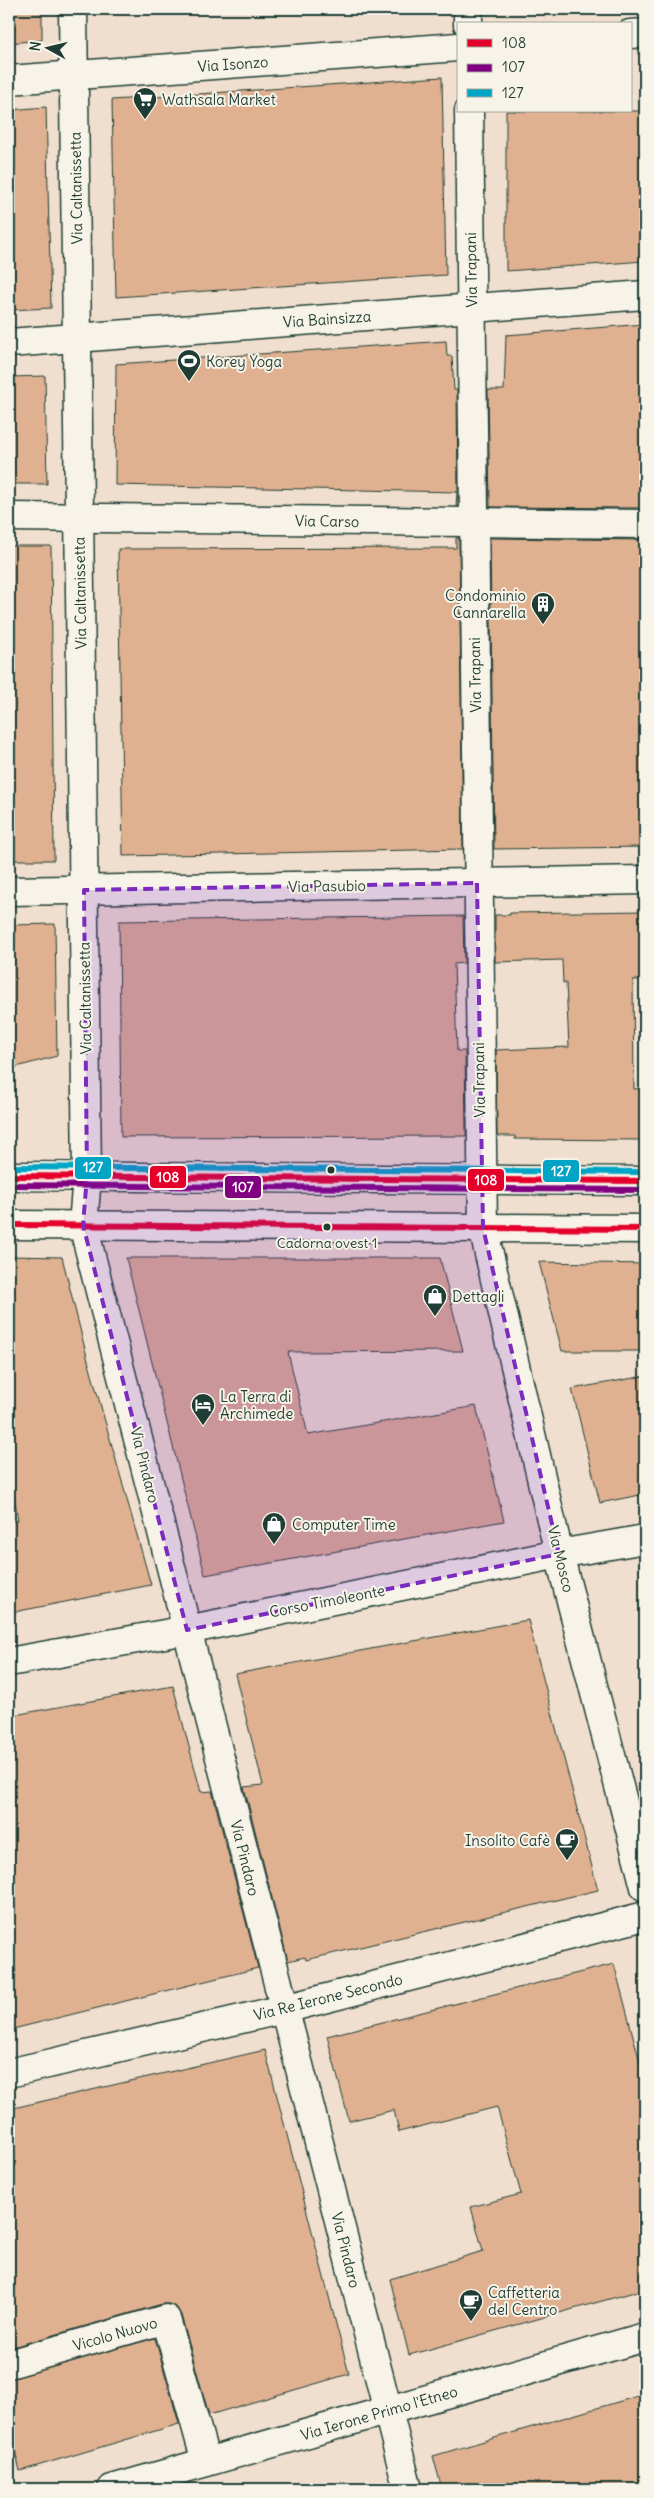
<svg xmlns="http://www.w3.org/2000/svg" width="654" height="2498" font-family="Delius,sans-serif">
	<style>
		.building { fill: #dfb190; stroke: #1f3d34 }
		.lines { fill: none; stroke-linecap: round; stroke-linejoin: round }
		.street-casing { stroke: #1f3d34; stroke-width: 31 }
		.secondary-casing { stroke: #1f3d34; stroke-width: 31 }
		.street { stroke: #f7f3e8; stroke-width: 28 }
		.secondary { stroke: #f7f3e8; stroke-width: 28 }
		.bus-1-casing { stroke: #f7f3e8; stroke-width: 10 }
		.bus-2-casing { stroke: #f7f3e8; stroke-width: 10 }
		.bus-3-casing { stroke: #f7f3e8; stroke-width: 10 }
		.bus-1 { stroke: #e4002b; stroke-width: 6 }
		.bus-2 { stroke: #800080; stroke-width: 6 }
		.bus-3 { stroke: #02a4c6; stroke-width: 6 }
		.marked { fill: #7b2cbf; fill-opacity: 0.2; stroke: #7b2cbf; stroke-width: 4; stroke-dasharray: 10 6; stroke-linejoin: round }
		.bus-dot { fill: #1f3d34; stroke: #f7f3e8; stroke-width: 2 }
		.labels { text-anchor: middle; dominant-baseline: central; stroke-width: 4; stroke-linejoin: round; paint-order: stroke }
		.bus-label { font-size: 14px; fill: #1f3d34; stroke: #f7f3e8 }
		.street-label { font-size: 15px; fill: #1f3d34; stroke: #f7f3e8 }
		.poi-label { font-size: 15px; fill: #1f3d34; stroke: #f7f3e8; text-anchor: start }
		.line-badge { stroke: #f7f3e8; stroke-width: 2 }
		.badge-label { font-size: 14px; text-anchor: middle; font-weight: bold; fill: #fff }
	</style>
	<rect width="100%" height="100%" fill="#f0dfce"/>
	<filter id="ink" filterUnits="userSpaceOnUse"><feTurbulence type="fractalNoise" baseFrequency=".02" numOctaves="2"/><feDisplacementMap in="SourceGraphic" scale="10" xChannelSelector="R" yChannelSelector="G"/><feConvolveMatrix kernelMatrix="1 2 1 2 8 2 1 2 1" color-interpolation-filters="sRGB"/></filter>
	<g filter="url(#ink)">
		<g class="building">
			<polygon points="9,9 42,9 42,40 9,43"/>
			<polygon points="442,77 446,275 116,297 112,100"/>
			<polygon points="46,107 51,308 9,310 9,110"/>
			<polygon points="506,111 645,111 645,261 506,271"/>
			<polygon points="645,324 645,508 490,507 488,390 504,390 506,335"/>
			<polygon points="446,341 447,356 452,356 454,390 457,390 458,506 456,506 457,492 115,485 116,364"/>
			<polygon points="45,376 47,484 9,484 9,377"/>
			<polygon points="456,538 459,538 463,849 123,856 118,549 456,548"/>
			<polygon points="490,538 645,540 645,847 494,849"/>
			<polygon points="9,546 51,546 54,860 9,860"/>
			<polygon points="645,911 645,980 633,980 634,1089 645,1088 645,1140 515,1139 515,1136 497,1136 496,1050 569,1047 566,983 563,983 562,960 495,962 495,915 510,915 510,913"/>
			<polygon points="463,916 464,963 454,964 457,1051 465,1051 466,1136 121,1137 119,921"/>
			<polygon points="55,924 57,1056 9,1069 9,925"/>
			<polygon points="9,1256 62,1257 87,1357 151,1585 9,1613 9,1522 18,1520 9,1463"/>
			<polygon points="126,1258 440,1258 463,1351 288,1352 308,1435 476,1406 504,1521 205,1575"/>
			<polygon points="539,1262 645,1264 645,1351 562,1351"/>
			<polygon points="645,1376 645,1494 600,1503 572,1389"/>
			<polygon points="528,1620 598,1890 306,1960 305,1957 288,1961 244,1787 263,1785 235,1674"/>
			<polygon points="173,1686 201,1792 212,1791 258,1968 9,2030 9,1716"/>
			<polygon points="614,1964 645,2081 645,2289 409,2355 390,2279 483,2251 471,2207 521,2194 497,2107 399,2132 394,2110 349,2121 327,2036"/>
			<polygon points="265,2050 349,2374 209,2415 181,2315 177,2308 169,2304 162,2304 9,2348 9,2109"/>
			<polygon points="155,2338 179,2424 20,2471 9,2425 9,2379"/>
			<polygon points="645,2394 645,2489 442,2489 433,2456"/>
		</g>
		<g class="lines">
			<g class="street-casing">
				<g id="street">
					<polyline points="73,9 87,1176 83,1225 408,2489"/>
					<polyline points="468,9 468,24"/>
					<polyline points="630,34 645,33"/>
					<polyline points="9,80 458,47"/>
					<polyline points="469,111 483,1228 559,1554 645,1887"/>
					<polyline points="9,343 645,295"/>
					<polyline points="9,517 645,524"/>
					<polyline points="9,891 645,880"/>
					<polyline points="9,2073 284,2009 645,1916"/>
					<polyline points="9,2364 166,2319 206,2462"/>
					<polyline points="112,2489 645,2337"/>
				</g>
			</g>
			<g class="secondary-casing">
				<g id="secondary">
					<polyline points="9,1176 645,1181"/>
					<polyline points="9,1225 645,1229"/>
					<polyline points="9,1662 187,1630 559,1554 645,1539"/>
				</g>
			</g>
			<use href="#street" class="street"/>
			<use href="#secondary" class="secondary"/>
			<g class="bus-1-casing">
				<g id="bus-1">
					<polyline points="9,1176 645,1181"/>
					<polyline points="9,1225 645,1229"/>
				</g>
			</g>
			<g class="bus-2-casing">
				<polyline id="bus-2" points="9,1185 645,1190"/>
			</g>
			<g class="bus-3-casing">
				<polyline id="bus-3" points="9,1167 645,1172"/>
			</g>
			<use href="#bus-1" class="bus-1"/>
			<use href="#bus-2" class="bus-2"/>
			<use href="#bus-3" class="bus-3"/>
		</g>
	</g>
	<path class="marked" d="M 477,883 L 483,1228 L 559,1554 L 187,1630 L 83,1225 L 87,1176 L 84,890 Z"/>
	<defs>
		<g id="supermarket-pin" transform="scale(1.25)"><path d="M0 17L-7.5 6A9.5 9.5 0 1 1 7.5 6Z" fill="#1f3d34" stroke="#f7f3e8"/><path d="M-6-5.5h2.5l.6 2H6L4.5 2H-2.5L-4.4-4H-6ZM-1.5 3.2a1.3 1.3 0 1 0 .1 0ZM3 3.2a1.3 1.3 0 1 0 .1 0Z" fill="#fff"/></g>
		<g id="stadium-pin" transform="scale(1.25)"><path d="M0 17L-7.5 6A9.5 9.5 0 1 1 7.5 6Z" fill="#1f3d34" stroke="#f7f3e8"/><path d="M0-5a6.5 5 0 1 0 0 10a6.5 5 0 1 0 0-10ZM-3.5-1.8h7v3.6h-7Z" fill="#fff"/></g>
		<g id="building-pin" transform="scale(1.25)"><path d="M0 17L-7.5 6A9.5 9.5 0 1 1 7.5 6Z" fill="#1f3d34" stroke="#f7f3e8"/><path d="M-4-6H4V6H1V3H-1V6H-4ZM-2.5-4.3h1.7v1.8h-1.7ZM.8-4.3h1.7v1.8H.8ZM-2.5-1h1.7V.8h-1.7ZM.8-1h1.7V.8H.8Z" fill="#fff"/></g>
		<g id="shop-pin" transform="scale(1.25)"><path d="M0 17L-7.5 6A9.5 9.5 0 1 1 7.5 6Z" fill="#1f3d34" stroke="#f7f3e8"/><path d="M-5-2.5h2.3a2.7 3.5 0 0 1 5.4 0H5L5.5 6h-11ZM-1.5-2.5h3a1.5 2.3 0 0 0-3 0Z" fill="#fff"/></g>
		<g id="hotel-pin" transform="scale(1.25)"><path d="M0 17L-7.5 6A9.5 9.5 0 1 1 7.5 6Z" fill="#1f3d34" stroke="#f7f3e8"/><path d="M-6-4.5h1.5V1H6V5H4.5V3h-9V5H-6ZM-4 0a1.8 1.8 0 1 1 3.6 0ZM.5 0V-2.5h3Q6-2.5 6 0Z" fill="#fff"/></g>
		<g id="cafe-pin" transform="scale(1.25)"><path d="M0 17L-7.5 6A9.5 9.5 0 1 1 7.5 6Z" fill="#1f3d34" stroke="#f7f3e8"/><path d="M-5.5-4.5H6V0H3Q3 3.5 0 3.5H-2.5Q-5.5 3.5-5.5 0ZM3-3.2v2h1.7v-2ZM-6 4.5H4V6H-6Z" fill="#fff"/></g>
	</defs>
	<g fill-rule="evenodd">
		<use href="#supermarket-pin" x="145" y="99"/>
		<use href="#stadium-pin" x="189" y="361"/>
		<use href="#building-pin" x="543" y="604"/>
		<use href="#shop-pin" x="435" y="1296"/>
		<use href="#hotel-pin" x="203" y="1405"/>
		<use href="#shop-pin" x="274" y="1524"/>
		<use href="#cafe-pin" x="567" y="1840"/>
		<use href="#cafe-pin" x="471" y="2301"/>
	</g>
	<g class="bus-dot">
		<circle cx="331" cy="1170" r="4.5"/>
		<circle cx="327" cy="1227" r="4.5"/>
	</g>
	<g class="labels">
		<g class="bus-label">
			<text x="327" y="1243">Cadorna ovest 1</text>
		</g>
		<g class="street-label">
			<text transform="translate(233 64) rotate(-4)">Via Isonzo</text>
			<text transform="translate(76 188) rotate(-91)">Via Caltanissetta</text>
			<text transform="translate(471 270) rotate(-91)">Via Trapani</text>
			<text transform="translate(327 319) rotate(-4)">Via Bainsizza</text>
			<text transform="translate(327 521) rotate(1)">Via Carso</text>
			<text transform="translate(80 593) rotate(-91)">Via Caltanissetta</text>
			<text transform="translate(475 675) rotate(-91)">Via Trapani</text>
			<text transform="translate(327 886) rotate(-1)">Via Pasubio</text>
			<text transform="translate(85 998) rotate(-91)">Via Caltanissetta</text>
			<text transform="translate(479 1080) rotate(-91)">Via Trapani</text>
			<text transform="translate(145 1465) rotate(76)">Via Pindaro</text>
			<text transform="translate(561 1559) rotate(76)">Via Mosco</text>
			<text transform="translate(327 1601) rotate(-11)">Corso Timoleonte</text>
			<text transform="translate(245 1858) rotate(76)">Via Pindaro</text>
			<text transform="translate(328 1997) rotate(-14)">Via Re Ierone Secondo</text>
			<text transform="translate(346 2250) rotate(76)">Via Pindaro</text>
			<text transform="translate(115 2334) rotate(-16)">Vicolo Nuovo</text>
			<text transform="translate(379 2413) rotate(-16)">Via Ierone Primo l'Etneo</text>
		</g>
		<g class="poi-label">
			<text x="162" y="99">Wathsala Market</text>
			<text x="206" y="361">Korey Yoga</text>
			<text x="526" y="595" text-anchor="end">Condominio<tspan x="526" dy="17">Cannarella</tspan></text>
			<text x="452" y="1296">Dettagli</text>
			<text x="220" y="1396">La Terra di<tspan x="220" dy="17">Archimede</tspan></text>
			<text x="292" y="1524">Computer Time</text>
			<text x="550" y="1840" text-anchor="end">Insolito Cafè</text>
			<text x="488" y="2292">Caffetteria<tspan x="488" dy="17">del Centro</tspan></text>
		</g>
	</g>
	<g class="line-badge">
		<rect x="74" y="1156" width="38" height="24" rx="5" fill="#02a4c6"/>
		<rect x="542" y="1159" width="38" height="24" rx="5" fill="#02a4c6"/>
		<rect x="149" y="1165" width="38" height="24" rx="5" fill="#e4002b"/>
		<rect x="467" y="1168" width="38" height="24" rx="5" fill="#e4002b"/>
		<rect x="224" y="1175" width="38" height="24" rx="5" fill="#800080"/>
	</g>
	<g class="badge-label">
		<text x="93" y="1172">127</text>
		<text x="561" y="1176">127</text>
		<text x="168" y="1182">108</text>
		<text x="486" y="1185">108</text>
		<text x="243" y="1192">107</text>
	</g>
	<rect width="654" height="2498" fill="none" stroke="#f7f3e8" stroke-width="30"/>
	<rect x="15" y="15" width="624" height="2468" fill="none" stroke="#1f3d34" stroke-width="2" filter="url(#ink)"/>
	<rect x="457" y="22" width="175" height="90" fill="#f7f3e8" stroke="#a1aaa0"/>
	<rect x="467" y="39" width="25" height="8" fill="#e4002b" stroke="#a1aaa0"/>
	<text x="502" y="48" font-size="15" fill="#1f3d34">108</text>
	<rect x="467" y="64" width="25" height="8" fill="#800080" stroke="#a1aaa0"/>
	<text x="502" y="72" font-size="15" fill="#1f3d34">107</text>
	<rect x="467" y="89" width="25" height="8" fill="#02a4c6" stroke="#a1aaa0"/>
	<text x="502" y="98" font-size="15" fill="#1f3d34">127</text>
	<g transform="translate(48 48) rotate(278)" stroke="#f7f3e8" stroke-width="4" paint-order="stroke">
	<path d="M0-4L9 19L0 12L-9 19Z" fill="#1f3d34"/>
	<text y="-8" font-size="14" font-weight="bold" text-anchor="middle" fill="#1f3d34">N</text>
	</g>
</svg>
